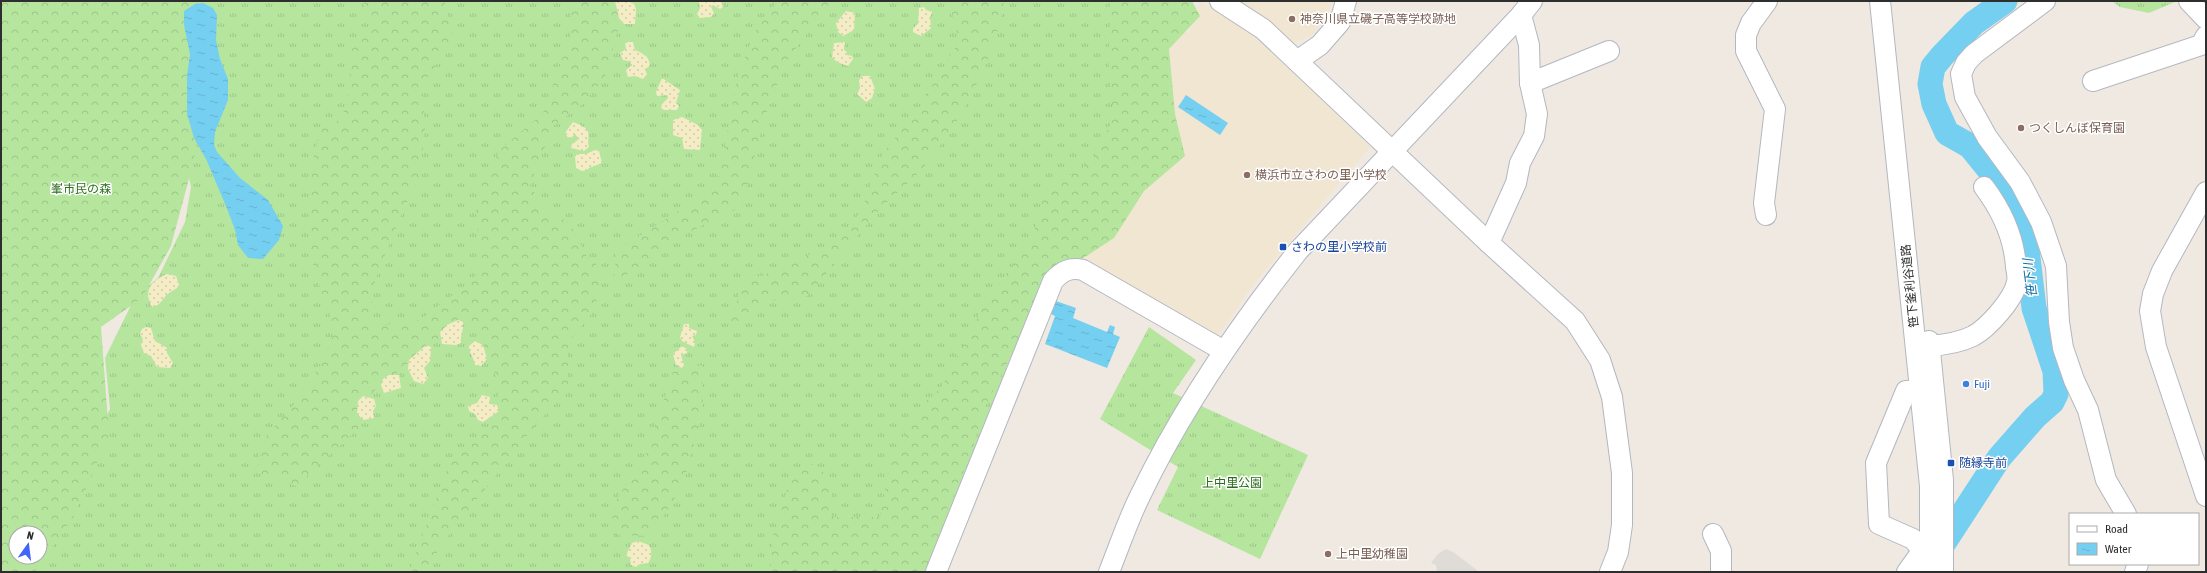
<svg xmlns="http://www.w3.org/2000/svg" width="2207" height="573" font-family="'Asap Condensed','Noto Sans JP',sans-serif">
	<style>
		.education { fill: #f0e6d1 }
		.grass { fill: url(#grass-tufts) }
		.forest { fill: url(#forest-crowns); fill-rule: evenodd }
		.sand { fill: url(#sand-dots) }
		.plaza { fill: #dfdcd8 }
		.water { fill: url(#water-ripples) }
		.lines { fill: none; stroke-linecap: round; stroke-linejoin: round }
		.river { stroke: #75cff0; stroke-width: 25 }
		.minor-casing { stroke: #b4b7c1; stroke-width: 22 }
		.minor { stroke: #fff; stroke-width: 20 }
		.education-dot { fill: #8d6e63; stroke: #fff; stroke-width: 1.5 }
		.transit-dot { fill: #1a4fb4; stroke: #fff; stroke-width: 1.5 }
		.shop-dot { fill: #3f7fe0; stroke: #fff; stroke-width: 1.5 }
		.labels { text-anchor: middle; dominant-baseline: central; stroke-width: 3; stroke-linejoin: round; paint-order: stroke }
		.education-label { font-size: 12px; fill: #785e54; stroke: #fff; text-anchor: start }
		.park-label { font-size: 12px; fill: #2c6e1b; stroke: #fff }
		.transit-label { font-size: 12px; fill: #164399; stroke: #fff; text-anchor: start }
		.street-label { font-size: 12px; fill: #2e2e2e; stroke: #fff }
		.shop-label { font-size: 12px; fill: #366cbe; stroke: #fff; text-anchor: start }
		.water-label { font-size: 13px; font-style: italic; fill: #0d6fa3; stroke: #fff }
	</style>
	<defs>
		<pattern id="grass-tufts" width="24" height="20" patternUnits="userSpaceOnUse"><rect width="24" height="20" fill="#b6e59e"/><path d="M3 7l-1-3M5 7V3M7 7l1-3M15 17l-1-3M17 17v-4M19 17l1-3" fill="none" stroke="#9dc588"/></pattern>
		<pattern id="forest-crowns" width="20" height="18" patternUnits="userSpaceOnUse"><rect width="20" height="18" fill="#b6e59e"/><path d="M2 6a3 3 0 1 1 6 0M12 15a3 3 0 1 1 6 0" fill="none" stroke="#9dc588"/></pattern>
		<pattern id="sand-dots" width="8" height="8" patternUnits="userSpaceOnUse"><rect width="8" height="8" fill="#f3ecc5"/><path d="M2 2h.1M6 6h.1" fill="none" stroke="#d1cbaa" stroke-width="1.8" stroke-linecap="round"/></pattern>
		<pattern id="water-ripples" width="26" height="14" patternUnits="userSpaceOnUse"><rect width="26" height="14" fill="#75cff0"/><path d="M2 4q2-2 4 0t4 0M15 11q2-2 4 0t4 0" fill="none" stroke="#66b2ce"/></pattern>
	</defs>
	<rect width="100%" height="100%" fill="#efe9e1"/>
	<g class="education">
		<polygon points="1201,1 1260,40 1370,147 1253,285 1215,340 1086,264 1084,244 1169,93 1170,31 1189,32"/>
		<polygon points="1234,1 1334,1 1313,35 1293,43"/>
	</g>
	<g class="grass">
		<polygon points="144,1 1141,1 1148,48 1044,268 929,572 11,572 40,557 40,533 59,506 110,409 105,358 135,297 158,278 185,222 191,187 172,98"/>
		<polygon points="2112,1 2177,1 2149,13 2120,7"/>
		<polygon points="1149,327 1196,360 1173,393 1308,455 1260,559 1157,510 1178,467 1100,419"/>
	</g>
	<g class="forest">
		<path d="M 1,1 L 194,1 L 198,54 L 205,94 L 194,160 L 171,246 L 142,298 L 101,327 L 109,435 L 74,516 L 35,572 L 1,572 ZM 16,533 L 40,533 L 40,557 L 16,557 Z"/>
		<polygon points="363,1 443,1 445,3 454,41 422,84 425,130 419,180 404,208 375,280 369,327 420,320 472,280 481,268 476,211 481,180 501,149 543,113 572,31 570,1 618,1 619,26 605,77 584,103 553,126 530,185 544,209 570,223 587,257 595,262 601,274 595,309 568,343 568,390 537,423 445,540 424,572 409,572 451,459 491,424 499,390 489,350 474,330 459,322 374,391 360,427 296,486 257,473 261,442 299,399 322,362 335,330 317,279 310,250 312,164 320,130 342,118 351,82 349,53 370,26"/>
		<polygon points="778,1 831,1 788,59 769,103 741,207 685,234 640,268 614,281 616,251 697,199 720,173 737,79 754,33"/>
		<path d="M 952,1 L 1004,1 C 996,58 958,128 920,171 C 906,187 888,199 874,216 C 851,244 829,272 804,299 C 767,301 759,295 740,330 L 728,327 L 744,281 L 784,268 L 843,237 L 862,209 L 882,155 L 920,106 L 959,41 L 950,5 Z"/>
		<path d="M 1110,1 L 1192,1 L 1200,16 L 1169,49 L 1175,114 L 1185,156 L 1144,191 L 1114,238 L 1051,279 L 983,410 L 972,452 L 947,510 L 931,560 L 921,572 L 770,572 L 773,536 L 788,487 L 806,460 C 836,478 832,484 831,517 L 880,517 L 890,461 L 922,405 L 941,388 L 984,305 L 1033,235 L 1045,192 L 1093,160 L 1113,119 L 1109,67 Z"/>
		<polygon points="702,365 703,409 683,485 651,536 615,535 611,508 646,454 673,372"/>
	</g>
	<g class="sand">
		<polygon points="615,1 627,1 634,4 636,9 635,24 624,24 619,18"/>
		<polygon points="699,1 721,1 723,7 720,9 713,5 711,7 714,13 711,17 700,18 697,14 700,8"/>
		<polygon points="924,7 926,10 932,12 930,18 931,28 921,36 913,32 913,29 918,23 919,8"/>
		<polygon points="846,11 855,13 854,30 843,36 838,32 836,23"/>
		<path d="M 628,42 L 633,42 L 635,50 C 644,54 649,56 650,66 L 645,69 L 647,74 L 643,79 L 635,76 L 628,77 L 626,70 L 632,65 L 629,61 L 623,60 L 620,53 L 626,49 L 625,43 Z"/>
		<polygon points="845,42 844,50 847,52 847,55 852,56 853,59 848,66 837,62 832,57 834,43"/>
		<polygon points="862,76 870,76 875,89 872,98 866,102 857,94 860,88 859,80"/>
		<polygon points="662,78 680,90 676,103 679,106 677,110 664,110 661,108 662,104 668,98 667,95 657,96 656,92"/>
		<polygon points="682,117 698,125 702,130 700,150 684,149 682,138 673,135 673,120"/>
		<path d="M 573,122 C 595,130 586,133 589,147 L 584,151 L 571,148 L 572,144 L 579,139 L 575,134 L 571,138 L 567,137 L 565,133 Z"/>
		<polygon points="595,150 599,151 602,163 589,168 587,170 582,171 576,168 575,157 577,154 586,154"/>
		<path d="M 167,274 L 176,276 L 179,284 C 177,290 174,289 169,293 C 162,298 162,305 152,307 C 143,290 151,281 167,274 Z"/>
		<path d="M 458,320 L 463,322 C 464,330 460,335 461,343 L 456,345 L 442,344 L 440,332 L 447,325 Z"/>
		<polygon points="684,324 689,324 689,328 697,331 696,335 692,336 695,342 694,347 682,341 680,337"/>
		<polygon points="146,327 151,328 155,341 167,348 167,353 173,363 170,368 157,367 151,356 144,353 141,345 143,339 140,334 142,329"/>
		<path d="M 475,341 L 483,345 L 487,359 L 481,366 L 475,365 C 474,357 469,354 469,346 Z"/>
		<polygon points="426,345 431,347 430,361 424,368 428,378 423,384 414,381 408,369 409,360"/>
		<polygon points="682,346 687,349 687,353 681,355 684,365 682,368 676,365 673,354"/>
		<polygon points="389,375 399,375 401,388 384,393 381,385 383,379"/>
		<polygon points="482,395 490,397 489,404 497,405 499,411 483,422 478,420 475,414 469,411 468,406 477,403"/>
		<polygon points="363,396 374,399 376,406 373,411 374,418 363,420 357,413 358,401"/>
		<path d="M 638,541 L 649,545 C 652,550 652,559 648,563 L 640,564 L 636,567 L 631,565 L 630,558 L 626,555 L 632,543 Z"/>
	</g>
	<polygon class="plaza" points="1446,549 1453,552 1477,570 1476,572 1437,572 1436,565 1431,563 1438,554"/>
	<g class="water">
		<polygon points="203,3 213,8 217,15 216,40 220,59 228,79 228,100 215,132 214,145 217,152 240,178 268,200 283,226 279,240 263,259 248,258 238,245 235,230 226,206 206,159 194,138 187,114 187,76 190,54 184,25 184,11 195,4"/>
		<polygon points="1186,95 1228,123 1220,135 1178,107"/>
		<polygon points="1056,301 1076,308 1073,318 1107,332 1110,325 1115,327 1113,334 1120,337 1107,368 1045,344 1055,316 1051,314"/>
	</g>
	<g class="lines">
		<polyline class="river" points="1934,558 1999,458 2035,417 2052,402 2056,394 2055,371 2034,308 2026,241 2019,219 1992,173 1970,146 1947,133 1934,104 1930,84 1933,67 1942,56 1974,23 2005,1"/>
		<g class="minor-casing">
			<g id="minor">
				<polyline points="1220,1 1263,29 1489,243 1575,321 1600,360 1612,397 1622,473 1622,525 1618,552 1610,572"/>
				<polyline points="1880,1 1930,486 1930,572"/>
				<polyline points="2045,1 1974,54 1966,63 1961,74 1965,97 1987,137 2020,182 2041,222 2056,266 2059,322 2063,348 2074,380 2088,410 2106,480 2126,514"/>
				<polyline points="2189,1 2206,19"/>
				<polyline points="1297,61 1320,45 1340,22 1346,1"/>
				<polyline points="2093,81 2201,45 2206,36"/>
				<polyline points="1530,83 1609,51"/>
				<polyline points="2206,192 2162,271 2153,294 2150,311 2156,347 2206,496"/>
				<polyline points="1766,215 1764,203 1775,109 1746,51 1746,35 1751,23 1767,1"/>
				<polyline points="1489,243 1516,183 1520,163 1534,136 1537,114 1530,83 1529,45 1521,15"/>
				<polyline points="1929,341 1943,480 1943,572"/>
				<path d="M 1929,346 C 1943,345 1961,342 1973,336 C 1988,328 2014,299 2017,282 C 2018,278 2017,272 2016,267 C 2014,236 2002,211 1984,187"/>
				<polyline points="1713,534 1721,551 1721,572"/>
				<polyline points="1923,551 1913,539 1879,524 1876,463 1906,391 1930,390"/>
				<path d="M 936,572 L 1053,281 C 1062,271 1070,267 1083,270 L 1224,351"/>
				<path d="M 1109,572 C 1119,547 1128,520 1140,496 C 1182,408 1238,327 1298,251 L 1521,15 L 1532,1"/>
				<polyline points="1907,572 1920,554 1931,543"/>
				<polyline points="2135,572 2138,564"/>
			</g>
		</g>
		<use href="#minor" class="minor"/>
	</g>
	<g class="education-dot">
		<circle cx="1292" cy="19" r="4"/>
		<circle cx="2021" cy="128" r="4"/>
		<circle cx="1247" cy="175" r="4"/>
		<circle cx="1328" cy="554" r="4"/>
	</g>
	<g class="transit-dot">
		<rect x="1279" y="243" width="8" height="8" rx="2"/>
		<rect x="1947" y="459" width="8" height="8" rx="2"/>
	</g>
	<circle class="shop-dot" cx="1966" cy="384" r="4"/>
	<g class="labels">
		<g class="education-label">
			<text x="1300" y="19">神奈川県立磯子高等学校跡地</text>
			<text x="2029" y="128">つくしんぼ保育園</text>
			<text x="1255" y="175">横浜市立さわの里小学校</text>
			<text x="1336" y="554">上中里幼稚園</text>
		</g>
		<g class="park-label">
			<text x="81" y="189">峯市民の森</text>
			<text x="1232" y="483">上中里公園</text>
		</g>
		<g class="transit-label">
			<text x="1291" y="247">さわの里小学校前</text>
			<text x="1959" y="463">随縁寺前</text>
		</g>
		<g class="street-label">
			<text transform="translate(1910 286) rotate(-96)">笹下釜利谷道路</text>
		</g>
		<g class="shop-label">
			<text x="1974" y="384">Fuji</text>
		</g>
		<g class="water-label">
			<text transform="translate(2030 278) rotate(-97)">笹下川</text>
		</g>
	</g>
	<rect width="2207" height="573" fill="none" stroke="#2e2e2e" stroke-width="4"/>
	<rect x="2069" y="513" width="130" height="52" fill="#ffffff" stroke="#ababab"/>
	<rect x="2077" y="526" width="20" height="6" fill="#ffffff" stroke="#ababab"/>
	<text x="2105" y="533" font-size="12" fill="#2e2e2e">Road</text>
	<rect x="2077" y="543" width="20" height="12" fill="url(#water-ripples)" stroke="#ababab"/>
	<text x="2105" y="553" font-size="12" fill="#2e2e2e">Water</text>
	<g transform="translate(28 545) rotate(14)"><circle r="19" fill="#ffffff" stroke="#ababab"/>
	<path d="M0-3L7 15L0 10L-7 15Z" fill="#4264fb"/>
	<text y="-6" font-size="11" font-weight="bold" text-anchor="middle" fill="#2e2e2e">N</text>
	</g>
</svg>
